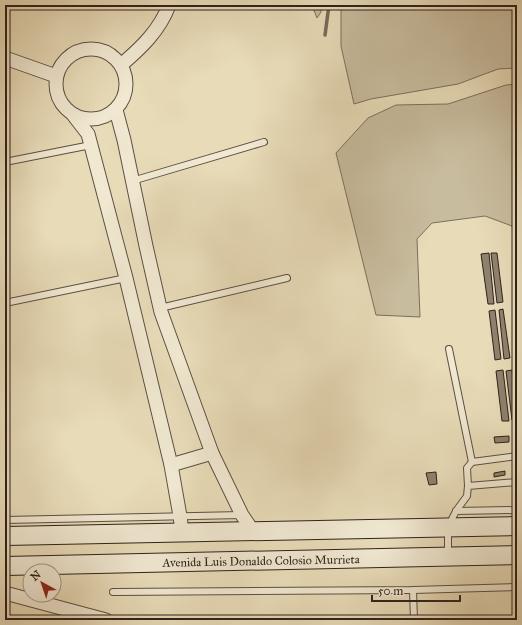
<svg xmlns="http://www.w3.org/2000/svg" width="522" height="625" font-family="'IM FELL Great Primer',serif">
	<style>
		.green { fill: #c8bc9e; stroke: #7b6f5e }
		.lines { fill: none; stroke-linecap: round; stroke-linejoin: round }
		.stream { stroke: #786b5a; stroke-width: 3.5 }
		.building { fill: #8f826e; stroke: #2e221d }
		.service-casing { stroke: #5c5044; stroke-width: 8 }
		.minor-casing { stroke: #5c5044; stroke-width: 15 }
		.secondary-casing { stroke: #2e221d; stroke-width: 20 }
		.service { stroke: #f0e8d1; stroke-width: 6 }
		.minor { stroke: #f0e8d1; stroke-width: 13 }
		.secondary { stroke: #f0e8d1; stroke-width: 18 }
		.labels { text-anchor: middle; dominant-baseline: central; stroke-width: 3.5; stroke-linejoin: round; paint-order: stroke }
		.street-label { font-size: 12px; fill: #2e221d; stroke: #f0e8d1 }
	</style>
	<rect width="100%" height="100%" fill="#e8dbb8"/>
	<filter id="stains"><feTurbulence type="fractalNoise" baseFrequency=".005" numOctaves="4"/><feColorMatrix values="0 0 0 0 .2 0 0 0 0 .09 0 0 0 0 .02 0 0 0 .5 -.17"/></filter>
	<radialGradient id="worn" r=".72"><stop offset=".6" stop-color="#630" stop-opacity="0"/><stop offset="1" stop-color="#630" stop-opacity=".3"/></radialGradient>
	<g class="green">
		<polygon points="312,5 321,5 321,12 317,18"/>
		<polygon points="343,5 517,5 517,68 498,69 458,84 371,99 354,104 341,46 341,7"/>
		<polygon points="517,84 517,237 512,226 485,216 432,223 417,239 420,317 376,315 336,153 368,118 396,105 448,104 506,85"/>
	</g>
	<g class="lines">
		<polyline class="stream" points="325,35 329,5"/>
	</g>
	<g class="building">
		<polygon points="489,253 494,304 488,304 481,254"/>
		<polygon points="491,253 497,253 503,302 497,303"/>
		<polygon points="503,309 510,358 504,359 499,310"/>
		<polygon points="495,310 501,359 495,360 489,311"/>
		<polygon points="503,370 509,421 502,421 496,371"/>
		<polygon points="512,370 517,417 517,420 512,420 506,371"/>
		<polygon points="509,436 509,442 495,443 494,437"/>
		<polygon points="505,471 505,475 494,477 494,473"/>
		<polygon points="436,472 437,484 429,485 426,473"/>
	</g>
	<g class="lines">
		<g class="service-casing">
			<g id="service">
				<polyline points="5,162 91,145"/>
				<polyline points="132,181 264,142"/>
				<polyline points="5,303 126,278"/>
				<polyline points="160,308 287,278"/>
				<polyline points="449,349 472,462"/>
				<polyline points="468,486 467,468 472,462 517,456"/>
				<polyline points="456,511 517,510"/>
				<polyline points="5,520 242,515"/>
				<polyline points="448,555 448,527 456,511 467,496 468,486 517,482"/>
				<polyline points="413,590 414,620"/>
				<polyline points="113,592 413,590 517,587"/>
			</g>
		</g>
		<g class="minor-casing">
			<g id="minor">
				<circle cx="91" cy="84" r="35"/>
				<polyline points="5,58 56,76"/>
				<path d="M 121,65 C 141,48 160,30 169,5"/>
				<polyline points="116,110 124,140 146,246 161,312 212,453 242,515 253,531"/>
				<polyline points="74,116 88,134 126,278 171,465 180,516 182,532"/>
				<polyline points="171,465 212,453"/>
				<polyline points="5,593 106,620"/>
			</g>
		</g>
		<g class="secondary-casing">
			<g id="secondary">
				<polyline points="5,536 517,526"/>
				<polyline points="5,566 517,555"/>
			</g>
		</g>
		<use href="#service" class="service"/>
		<use href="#minor" class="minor"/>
		<use href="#secondary" class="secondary"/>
	</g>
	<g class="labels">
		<g class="street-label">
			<text transform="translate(261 561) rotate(-1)">Avenida Luis Donaldo Colosio Murrieta</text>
		</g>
	</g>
	<rect width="522" height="625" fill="none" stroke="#e8dbb8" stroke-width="20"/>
	<rect x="6" y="6" width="510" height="613" fill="none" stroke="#2e221d" stroke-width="2"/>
	<rect x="10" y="10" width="502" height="605" fill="none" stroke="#2e221d"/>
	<g transform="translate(42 583) rotate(320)"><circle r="19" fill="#f0e8d1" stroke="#a29989"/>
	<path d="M0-3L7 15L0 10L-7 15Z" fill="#8f2418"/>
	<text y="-6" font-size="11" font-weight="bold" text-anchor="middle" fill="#2e221d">N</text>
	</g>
	<path d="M372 595v6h88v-6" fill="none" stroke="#2e221d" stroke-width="2"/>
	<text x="378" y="595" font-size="12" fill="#2e221d" stroke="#f0e8d1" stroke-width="3" paint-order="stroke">50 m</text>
	<rect width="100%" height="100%" filter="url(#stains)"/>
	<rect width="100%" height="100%" fill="url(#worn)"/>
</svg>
